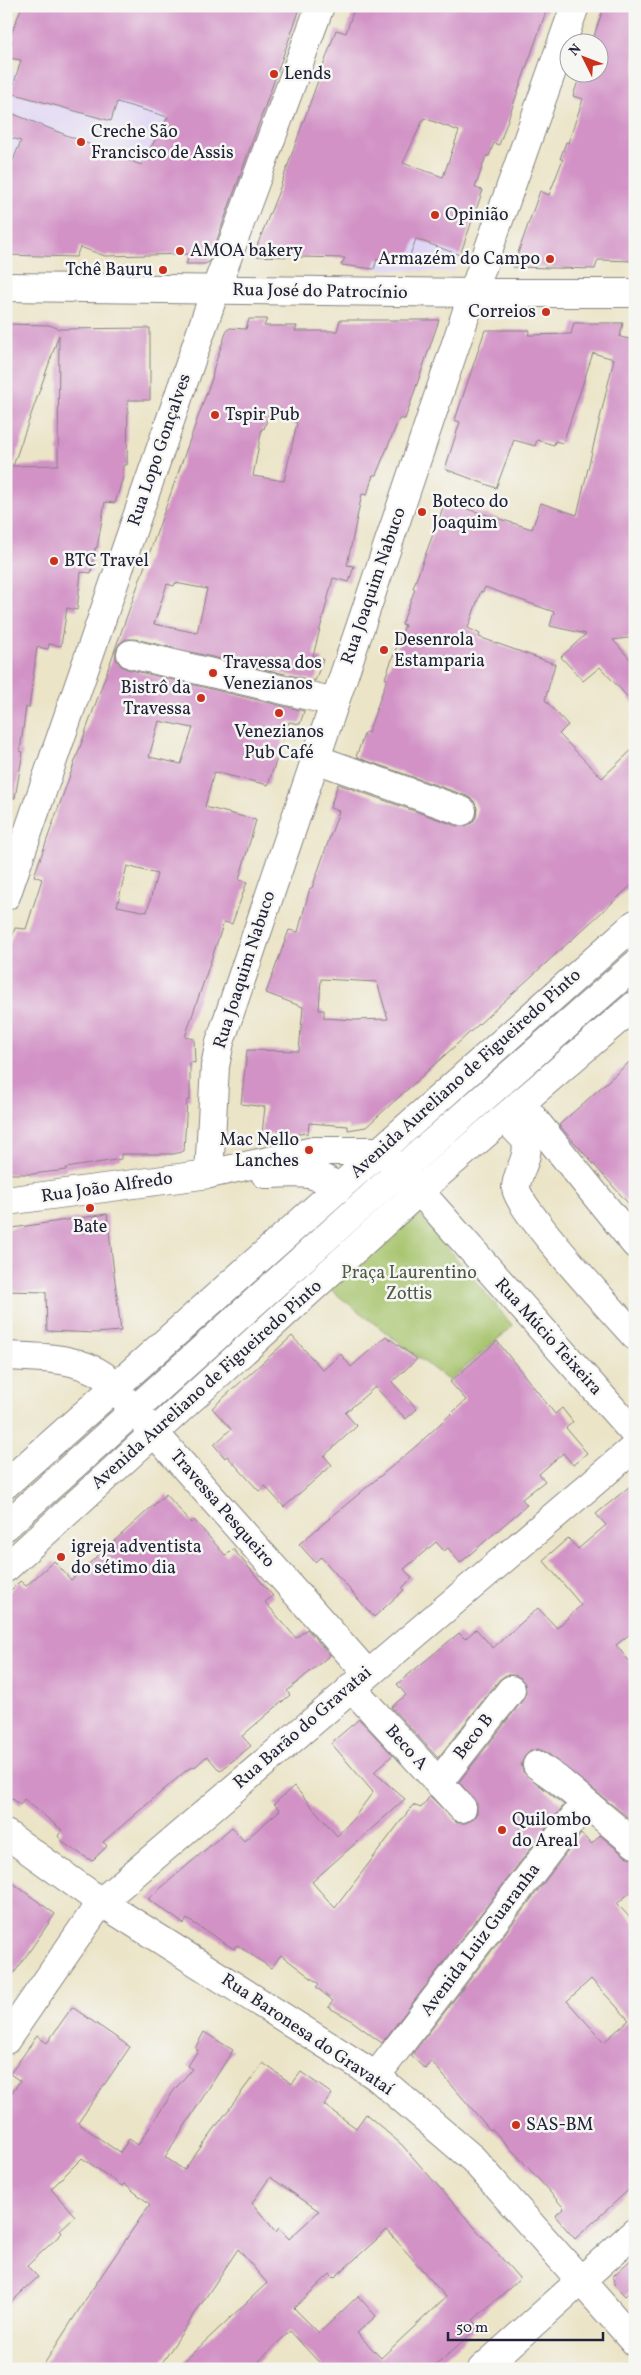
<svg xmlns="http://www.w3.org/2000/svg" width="641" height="2375" font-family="Vollkorn,serif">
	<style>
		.built { fill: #dfd5f5 }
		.green { fill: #a4c269; stroke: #637252 }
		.building { fill: #d292c6; fill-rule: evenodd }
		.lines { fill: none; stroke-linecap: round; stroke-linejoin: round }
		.minor-casing { stroke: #868381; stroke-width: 30 }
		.major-casing { stroke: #868381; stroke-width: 30 }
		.minor { stroke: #fff; stroke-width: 28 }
		.major { stroke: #fff; stroke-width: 28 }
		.poi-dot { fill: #c8321e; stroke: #f6f6f2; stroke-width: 2 }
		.labels { text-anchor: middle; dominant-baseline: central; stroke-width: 5; stroke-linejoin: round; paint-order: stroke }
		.poi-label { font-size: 18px; fill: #22223b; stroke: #f6f6f2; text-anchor: start }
		.street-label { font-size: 18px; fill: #22223b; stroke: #f6f6f2 }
		.park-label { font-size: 18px; fill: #505a4b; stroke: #f6f6f2 }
	</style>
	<rect width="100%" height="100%" fill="#f6f6f2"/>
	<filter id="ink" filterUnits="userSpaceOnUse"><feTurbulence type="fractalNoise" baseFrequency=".02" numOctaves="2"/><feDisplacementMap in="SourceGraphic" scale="10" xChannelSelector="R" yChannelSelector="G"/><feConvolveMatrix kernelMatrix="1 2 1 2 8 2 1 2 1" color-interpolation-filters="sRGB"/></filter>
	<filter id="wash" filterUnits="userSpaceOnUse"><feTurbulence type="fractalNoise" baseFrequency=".0096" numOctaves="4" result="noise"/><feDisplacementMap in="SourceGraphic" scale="20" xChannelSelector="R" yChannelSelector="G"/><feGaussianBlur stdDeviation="1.12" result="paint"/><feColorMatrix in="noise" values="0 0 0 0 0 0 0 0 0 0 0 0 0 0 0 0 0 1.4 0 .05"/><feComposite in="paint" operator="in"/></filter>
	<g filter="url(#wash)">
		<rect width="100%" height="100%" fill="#ebe4c7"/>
		<g class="built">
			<polygon points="6,69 168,116 134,184 6,167"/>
			<polygon points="415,167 483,190 454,272 374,269"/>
		</g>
		<polygon class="green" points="414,1208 513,1326 449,1381 327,1287"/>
		<g id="blocks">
			<g class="building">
				<polygon points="22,6 301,6 209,262 205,264 186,264 190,254 105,256 80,247 76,257 6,255 6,177 21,141 6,136 6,111 141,165 168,117 117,102 111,121 11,93 21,60 9,58 12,40 9,40"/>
				<path d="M 355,6 L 548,6 L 499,145 L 494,143 L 489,156 L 486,156 L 475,188 L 483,190 L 460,255 L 416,239 L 408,260 L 377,259 L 374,269 L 341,265 L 345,258 L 253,256 L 278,193 L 336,30 L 346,33 ZM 424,118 L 459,131 L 443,177 L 403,163 Z"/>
				<polygon points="604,6 635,6 635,261 598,260 595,269 513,267 540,191 549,195 563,159 560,159 566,142 568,143 583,99 573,96 581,72 598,72 598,42 592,42"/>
				<path d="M 249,319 L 267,319 L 264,326 L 297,326 L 295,331 L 337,331 L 340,320 L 439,320 L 405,419 L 399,419 L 376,475 L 373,475 L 367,495 L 362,494 L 347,565 L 354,566 L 349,582 L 333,578 L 313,656 L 323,659 L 315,681 L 135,639 L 126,639 L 119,644 L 116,650 L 116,659 L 121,666 L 127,669 L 304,711 L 300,724 L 289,722 L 268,785 L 214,772 L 205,807 L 256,820 L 239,880 L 247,882 L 232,924 L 224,922 L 185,1037 L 194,1039 L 195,1063 L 190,1062 L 190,1100 L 187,1100 L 184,1151 L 174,1154 L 121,1154 L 121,1159 L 66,1168 L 66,1170 L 32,1174 L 6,1174 L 6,953 L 15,928 L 26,929 L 42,879 L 34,876 L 212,378 L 214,367 L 227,330 L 230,328 L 246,329 ZM 269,413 L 297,423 L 284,481 L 253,476 L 262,428 L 264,429 ZM 175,583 L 207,589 L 197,633 L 154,624 L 167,584 L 174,586 ZM 159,721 L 193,728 L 181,764 L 149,757 ZM 127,866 L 157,874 L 147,912 L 117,906 Z"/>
				<path d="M 574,323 L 623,323 L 620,337 L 635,340 L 635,637 L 613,640 L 635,665 L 635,705 L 600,667 L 583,681 L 561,657 L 586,634 L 550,626 L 554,612 L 485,587 L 483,592 L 481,591 L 468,628 L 480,634 L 479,637 L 555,664 L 545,700 L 568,725 L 559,734 L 602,778 L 635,747 L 635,882 L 366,1127 L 348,1130 L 348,1126 L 309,1123 L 308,1133 L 274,1137 L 274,1135 L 262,1134 L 265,1107 L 241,1104 L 247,1050 L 299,1051 L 303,1007 L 266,993 L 289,930 L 298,932 L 310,888 L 312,888 L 339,811 L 330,808 L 338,784 L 457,826 L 465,826 L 472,823 L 476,817 L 477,808 L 474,801 L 467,796 L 356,757 L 365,732 L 368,733 L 387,679 L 385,678 L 405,625 L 402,624 L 415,589 L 413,588 L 445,502 L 532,529 L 541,503 L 577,515 L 614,359 L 593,353 L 563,443 L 555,441 L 554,445 L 537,440 L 535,446 L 514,440 L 496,488 L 445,469 L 460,422 L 455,420 L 485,330 L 530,330 L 528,335 L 571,334 ZM 321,979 L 377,982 L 388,1019 L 354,1020 L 324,1018 L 324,1010 L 319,1010 Z"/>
				<path d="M 6,324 L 49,325 L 60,329 L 150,328 L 150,400 L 128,400 L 127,465 L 123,465 L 123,477 L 115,503 L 105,502 L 97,548 L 95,548 L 91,573 L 81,572 L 77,610 L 67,608 L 61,646 L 49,644 L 48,649 L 37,647 L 29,708 L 26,707 L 20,751 L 23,752 L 15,798 L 6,798 ZM 59,335 L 58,465 L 13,466 Z"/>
				<polygon points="635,1057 635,1211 559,1125"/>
				<polygon points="107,1214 121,1331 96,1333 47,1331 46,1292 6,1291 6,1229"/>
				<polygon points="292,1336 323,1370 341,1354 351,1367 386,1336 417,1359 392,1382 417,1409 406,1419 375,1387 345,1413 357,1426 324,1456 332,1465 284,1507 265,1486 259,1491 227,1456 225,1458 214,1445 231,1429 212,1408"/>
				<polygon points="497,1341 555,1414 562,1408 573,1422 566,1428 587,1453 573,1465 563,1453 539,1474 545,1481 522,1499 527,1505 460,1563 448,1548 444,1551 436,1542 404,1569 412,1578 402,1588 404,1590 374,1617 321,1557 315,1562 299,1544 415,1447 466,1400 450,1382"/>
				<polygon points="635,1482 635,1630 616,1645 635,1668 635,1823 546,1752 538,1749 531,1751 525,1756 521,1764 523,1772 564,1805 382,2043 348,2018 328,2007 333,2001 316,1987 319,1984 281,1955 271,1968 237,1945 234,1949 187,1919 184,1924 148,1899 232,1827 244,1841 280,1810 274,1804 294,1786 337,1836 353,1819 373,1792 331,1743 359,1719 393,1755 374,1772 405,1799 312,1882 335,1908 413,1805 421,1808 430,1796 457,1823 465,1823 472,1820 477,1813 477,1804 459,1782 523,1700 526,1692 525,1684 520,1677 513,1675 506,1675 499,1680 438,1758 391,1707 406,1695 397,1684 459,1633 465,1639 476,1629 493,1648 538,1608 557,1628 581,1605 543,1560 568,1538 578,1549 606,1525 596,1514"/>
				<polygon points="166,1494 191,1523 194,1520 226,1556 233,1549 273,1596 265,1602 296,1638 307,1629 330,1655 287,1691 290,1695 242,1736 251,1746 220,1771 207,1756 196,1766 188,1769 103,1842 107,1846 92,1861 65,1844 58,1836 62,1830 24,1799 20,1805 6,1793 6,1595 20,1581 26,1586 54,1561 71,1580"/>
				<path d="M 581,1834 L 592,1844 L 600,1835 L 625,1856 L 635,1859 L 635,1888 L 617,1904 L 635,1923 L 635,2184 L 575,2239 L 555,2216 L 564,2208 L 525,2164 L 492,2129 L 490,2130 L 431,2061 L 425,2069 L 411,2056 ZM 591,1979 L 629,2020 L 604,2042 L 567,2001 Z"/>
				<polygon points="6,1878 55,1914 6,1985"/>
				<path d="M 72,2007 L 130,2047 L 78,2123 L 120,2153 L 129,2139 L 138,2145 L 175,2089 L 192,2069 L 188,2066 L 198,2050 L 195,2048 L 204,2032 L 233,2050 L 165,2157 L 184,2170 L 263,2063 L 292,2084 L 301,2072 L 332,2094 L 324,2105 L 356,2128 L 366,2114 L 402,2145 L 520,2279 L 473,2320 L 479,2326 L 432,2369 L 325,2369 L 290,2331 L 251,2369 L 176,2369 L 267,2283 L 238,2249 L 158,2369 L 41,2369 L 91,2291 L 150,2204 L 124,2184 L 122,2186 L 82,2158 L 51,2189 L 75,2216 L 60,2230 L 62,2233 L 27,2266 L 38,2277 L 6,2307 L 6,2101 L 20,2081 L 10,2074 L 37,2036 L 47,2043 ZM 270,2177 L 319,2211 L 289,2239 L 279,2228 L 276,2232 L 252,2203 ZM 387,2230 L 446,2297 L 381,2358 L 357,2333 L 376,2316 L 358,2296 L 319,2333 L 294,2308 L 330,2274 L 334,2278 Z"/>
				<polygon points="635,2256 635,2287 625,2296 614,2284 613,2276"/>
			</g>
		</g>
	</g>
	<g filter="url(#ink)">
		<use href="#blocks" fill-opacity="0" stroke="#868381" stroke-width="1"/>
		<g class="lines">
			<g class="minor-casing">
				<g id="minor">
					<polyline points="6,287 473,293 635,293"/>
					<polyline points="131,654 335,702"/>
					<polyline points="316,759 462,811"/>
					<polyline points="6,896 215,291 320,6"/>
					<polyline points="521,1103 635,1244"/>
					<path d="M 505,1118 L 526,1140 C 530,1159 516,1173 516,1188 C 516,1207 616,1315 635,1336"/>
					<polyline points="209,1174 215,1066 220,1042 473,293 575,6"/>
					<path d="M 265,1174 C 296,1174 313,1168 339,1188"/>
					<polyline points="6,1201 209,1174 314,1151 381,1151 431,1204 635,1434"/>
					<path d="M 6,1356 C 40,1358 75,1356 104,1376 L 367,1673"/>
					<polyline points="6,1526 400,1171 635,965"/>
					<polyline points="351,1687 462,1808"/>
					<polyline points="537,1765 557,1779 635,1844"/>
					<polyline points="438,1783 511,1690"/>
					<polyline points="6,1834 101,1902 376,2076 473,2159 635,2342"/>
					<polyline points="6,2040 101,1902 635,1447"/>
					<polyline points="376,2076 585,1803"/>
					<polyline points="482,2369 635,2232"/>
				</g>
			</g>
			<g class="major-casing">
				<g id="major">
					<polyline points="6,1484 635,924"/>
					<polyline points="6,1568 419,1191 635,1005"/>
				</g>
			</g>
			<use href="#minor" class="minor"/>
			<use href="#major" class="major"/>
		</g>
	</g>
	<g class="poi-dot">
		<circle cx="274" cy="74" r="5"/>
		<circle cx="81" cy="142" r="5"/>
		<circle cx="435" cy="215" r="5"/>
		<circle cx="180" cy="251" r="5"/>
		<circle cx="550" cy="259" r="5"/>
		<circle cx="163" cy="270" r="5"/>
		<circle cx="546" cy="312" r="5"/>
		<circle cx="215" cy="415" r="5"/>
		<circle cx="422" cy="512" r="5"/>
		<circle cx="54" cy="561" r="5"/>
		<circle cx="384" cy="650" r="5"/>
		<circle cx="213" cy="673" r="5"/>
		<circle cx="201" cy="698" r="5"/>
		<circle cx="279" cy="713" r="5"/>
		<circle cx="309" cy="1150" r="5"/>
		<circle cx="90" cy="1208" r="5"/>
		<circle cx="61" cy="1557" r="5"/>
		<circle cx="502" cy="1830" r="5"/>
		<circle cx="516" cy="2125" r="5"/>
	</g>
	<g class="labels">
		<g class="poi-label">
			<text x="284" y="74">Lends</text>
			<text x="91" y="132">Creche São<tspan x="91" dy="21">Francisco de Assis</tspan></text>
			<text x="445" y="215">Opinião</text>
			<text x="190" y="251">AMOA bakery</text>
			<text x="540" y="259" text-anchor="end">Armazém do Campo</text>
			<text x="153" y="270" text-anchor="end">Tchê Bauru</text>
			<text x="536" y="312" text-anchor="end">Correios</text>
			<text x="225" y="415">Tspir Pub</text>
			<text x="432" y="502">Boteco do<tspan x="432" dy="21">Joaquim</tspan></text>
			<text x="64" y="561">BTC Travel</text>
			<text x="394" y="640">Desenrola<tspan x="394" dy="21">Estamparia</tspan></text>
			<text x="223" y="663">Travessa dos<tspan x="223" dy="21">Venezianos</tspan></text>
			<text x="191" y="688" text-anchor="end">Bistrô da<tspan x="191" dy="21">Travessa</tspan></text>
			<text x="279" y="732" text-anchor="middle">Venezianos<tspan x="279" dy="21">Pub Café</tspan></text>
			<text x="299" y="1140" text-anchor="end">Mac Nello<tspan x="299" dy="21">Lanches</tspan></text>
			<text x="90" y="1227" text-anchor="middle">Bate</text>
			<text x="71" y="1547">igreja adventista<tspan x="71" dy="21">do sétimo dia</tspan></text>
			<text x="512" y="1820">Quilombo<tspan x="512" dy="21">do Areal</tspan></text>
			<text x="526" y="2125">SAS-BM</text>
		</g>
		<g class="street-label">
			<text transform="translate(320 292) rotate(1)">Rua José do Patrocínio</text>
			<text transform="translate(160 450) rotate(-71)">Rua Lopo Gonçalves</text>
			<text transform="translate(374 586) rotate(-71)">Rua Joaquim Nabuco</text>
			<text transform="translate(245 970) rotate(-72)">Rua Joaquim Nabuco</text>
			<text transform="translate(466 1074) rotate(-42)">Avenida Aureliano de Figueiredo Pinto</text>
			<text transform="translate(107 1188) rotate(-8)">Rua João Alfredo</text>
			<text transform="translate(548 1337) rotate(48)">Rua Múcio Teixeira</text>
			<text transform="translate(207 1385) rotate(-42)">Avenida Aureliano de Figueiredo Pinto</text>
			<text transform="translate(222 1509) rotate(49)">Travessa Pesqueiro</text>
			<text transform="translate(303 1728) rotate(-41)">Rua Barão do Gravatai</text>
			<text transform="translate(474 1737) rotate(-52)">Beco B</text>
			<text transform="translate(406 1748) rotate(48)">Beco A</text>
			<text transform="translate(481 1940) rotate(-53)">Avenida Luiz Guaranha</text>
			<text transform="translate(307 2035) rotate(34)">Rua Baronesa do Gravataí</text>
		</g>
		<g class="park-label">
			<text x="409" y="1273">Praça Laurentino<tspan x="409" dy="21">Zottis</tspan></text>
		</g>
	</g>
	<rect width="641" height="2375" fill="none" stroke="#f6f6f2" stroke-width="25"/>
	<g transform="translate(584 58) rotate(312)"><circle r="24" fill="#f6f6f2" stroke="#a1a1a9"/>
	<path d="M0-4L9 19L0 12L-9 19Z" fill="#c8321e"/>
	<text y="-8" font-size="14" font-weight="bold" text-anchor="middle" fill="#22223b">N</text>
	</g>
	<path d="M448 2332v8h155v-8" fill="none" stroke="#22223b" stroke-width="2.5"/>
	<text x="456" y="2332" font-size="15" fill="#22223b" stroke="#f6f6f2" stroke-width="4" paint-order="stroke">50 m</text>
</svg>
